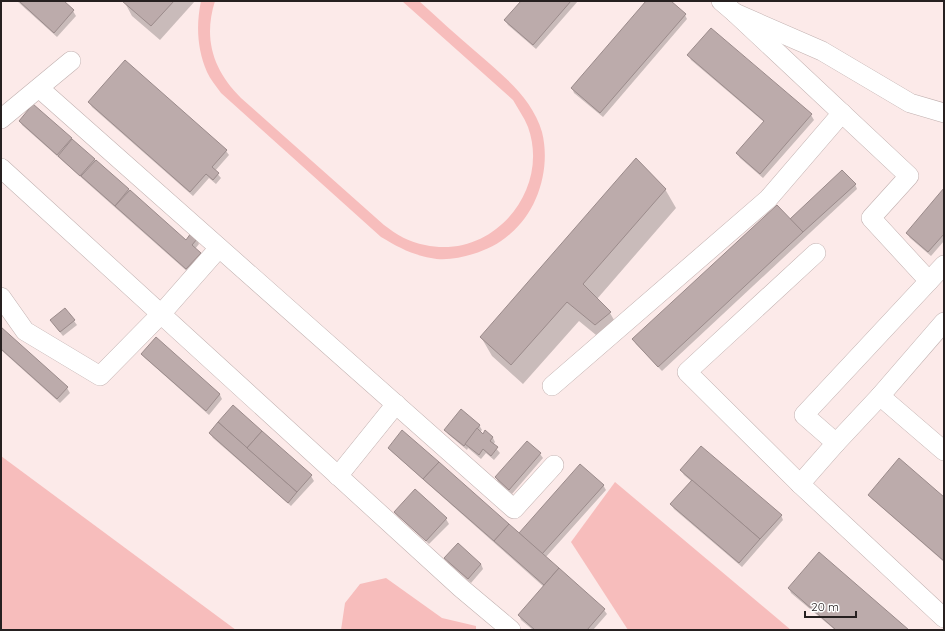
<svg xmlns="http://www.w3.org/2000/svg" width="945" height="631" font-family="Quicksand,sans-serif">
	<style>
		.green { fill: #f7bdbc }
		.shadow { fill: #0003 }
		.building { fill: #bcabab; stroke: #9b8b8b }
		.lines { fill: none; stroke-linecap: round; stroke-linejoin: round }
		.minor-casing { stroke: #c1b0af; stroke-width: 20 }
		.minor { stroke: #fff; stroke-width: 19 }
	</style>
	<rect width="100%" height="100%" fill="#fceae9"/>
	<g class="green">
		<path d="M 201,1 L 215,1 C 203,39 213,70 241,98 L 384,225 C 397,235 409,242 425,245 C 492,260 551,191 528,127 C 524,117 518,109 513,100 L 402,1 L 419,1 C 438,18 456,35 475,51 C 501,74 532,97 542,132 C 551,168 538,211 510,234 C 499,244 486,250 473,254 C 460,258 444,261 431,258 C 410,254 398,247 381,237 L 221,93 C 216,86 210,79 207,72 C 197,49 196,25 201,1 Z"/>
		<polygon points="1,456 236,630 1,630"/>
		<polygon points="615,482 791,630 628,630 571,542"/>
		<polygon points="386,578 442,618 476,626 476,630 341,630 345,603 360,584"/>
	</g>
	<g class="shadow">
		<polygon points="17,1 62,1 73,11 76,16 57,37"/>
		<polygon points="124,1 195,1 160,40 132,16"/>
		<polygon points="522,1 578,1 536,49 508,25 505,20"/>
		<polygon points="647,1 669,1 685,15 687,19 603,117 574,93 572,88"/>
		<polygon points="711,29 811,115 814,120 763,178 740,158 737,153 764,122 691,60 689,55"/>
		<polygon points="89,102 226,151 229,155 215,171 221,178 216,184 209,178 193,196 92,107"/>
		<polygon points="20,121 71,139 186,241 197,240 199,244 195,249 203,258 189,273 22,125"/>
		<polygon points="855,184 857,189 662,371 636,344 633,339 790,220"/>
		<polygon points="665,189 676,208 597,299 610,313 621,332 607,344 579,321 523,384 492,356 481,337"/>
		<polygon points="944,190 944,241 931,256 910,238 907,233"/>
		<polygon points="65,309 77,325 63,336 54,325"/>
		<polygon points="1,328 67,388 70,393 60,403 1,350"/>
		<polygon points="156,338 220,395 222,399 209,415 145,358 142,354"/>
		<polygon points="234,407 311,476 314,481 291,506 213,438 210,433"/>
		<polygon points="479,425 482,430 480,432 483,435 486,432 493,438 495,442 493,445 500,453 494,460 486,453 481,459 468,448 467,450 448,434 446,430"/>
		<polygon points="527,442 540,454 543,458 512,494 498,482 496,477"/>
		<polygon points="389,448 519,534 603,485 606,490 545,558 604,610 607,614 593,630 533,630 521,620 519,615 544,587 392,452"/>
		<polygon points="681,470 781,515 783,520 742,567 674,509 671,504 691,481 684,475"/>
		<polygon points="869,495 944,498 944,562 872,499"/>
		<polygon points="395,512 446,519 449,524 429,544 398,516"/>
		<polygon points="446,558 481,564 483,569 471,583 448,563"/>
		<polygon points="789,588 908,630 835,630 791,593"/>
	</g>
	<g class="building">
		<polygon points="19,1 64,1 74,10 54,33"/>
		<polygon points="122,1 174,1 151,26"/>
		<polygon points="521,1 571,1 533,45 504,20"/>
		<polygon points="646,1 671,1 686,14 600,113 571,88"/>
		<polygon points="711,28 812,114 760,174 736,153 764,121 687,55"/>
		<polygon points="125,60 227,150 212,167 219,173 213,180 206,174 190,192 88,102"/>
		<polygon points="33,104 72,138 57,155 19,121"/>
		<polygon points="72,139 95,159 80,176 58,156"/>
		<polygon points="636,158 666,189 583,284 611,312 595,325 567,302 511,365 480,337"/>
		<polygon points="96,160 129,189 115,206 81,176"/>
		<polygon points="842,170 856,184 803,232 790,219"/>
		<polygon points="944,188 944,234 928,252 906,233"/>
		<polygon points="130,190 186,240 191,233 197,239 192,245 201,253 186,269 115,206"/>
		<polygon points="777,205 803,232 658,367 632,339"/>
		<polygon points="65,308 75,320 60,332 50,320"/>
		<polygon points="1,327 68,387 57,399 1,349"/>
		<polygon points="156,337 220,394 206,411 141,354"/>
		<polygon points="233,405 262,431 247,448 218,422"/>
		<polygon points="461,409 480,425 464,446 444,430"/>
		<polygon points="218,422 297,492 288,503 209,433"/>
		<polygon points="477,428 483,434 485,430 493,437 490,441 498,447 491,456 483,449 479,455 465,444"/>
		<polygon points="402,430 439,462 423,479 388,448"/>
		<polygon points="262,431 312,475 297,492 247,448"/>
		<polygon points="527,441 541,453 509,490 495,477"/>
		<polygon points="701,446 782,515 760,539 680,470"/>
		<polygon points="899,458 944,497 944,561 868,495"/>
		<polygon points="439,462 509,524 494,541 423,479"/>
		<polygon points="580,464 604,485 542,554 519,533"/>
		<polygon points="692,480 760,539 739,563 670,504"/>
		<polygon points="415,489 447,518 426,541 394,512"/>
		<polygon points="509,524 559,568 544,585 494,541"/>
		<polygon points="458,543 481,564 468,579 444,558"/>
		<polygon points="819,552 909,630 836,630 788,588"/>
		<polygon points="559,568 605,609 587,630 535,630 518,615"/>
	</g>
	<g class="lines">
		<g class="minor-casing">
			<g id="minor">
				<polyline points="721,1 735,13 822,51 910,103 944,113"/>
				<polyline points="735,13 909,176 871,218 929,281 944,265"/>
				<polyline points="39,88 514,509 554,465"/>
				<polyline points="1,119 71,61"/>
				<polyline points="1,168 461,588 511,630"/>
				<polyline points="816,253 687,372 800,484 944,618"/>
				<polyline points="1,297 25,331 100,376 161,314 219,248"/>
				<polyline points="552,386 768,199 842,113"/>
				<polyline points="880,396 944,322"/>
				<polyline points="836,443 880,396 944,451"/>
				<polyline points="338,476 396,404"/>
				<polyline points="800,484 836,443 804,415 929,281"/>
			</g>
		</g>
		<use href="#minor" class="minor"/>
	</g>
	<rect width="945" height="631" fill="none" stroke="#262020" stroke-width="4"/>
	<path d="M805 611v6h51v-6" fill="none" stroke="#262020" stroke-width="2"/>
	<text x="811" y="611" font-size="12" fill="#262020" stroke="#ffffff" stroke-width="3" paint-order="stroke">20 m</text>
</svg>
